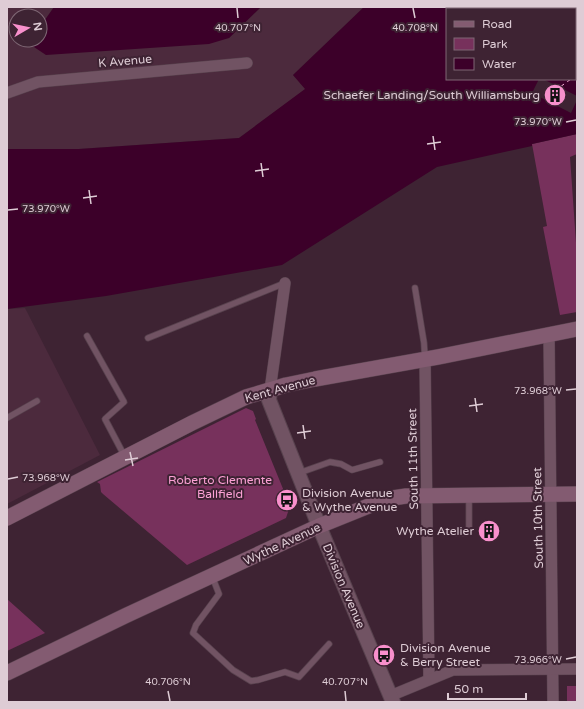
<svg xmlns="http://www.w3.org/2000/svg" width="584" height="709" font-family="'Varela Round',sans-serif">
	<style>
		.built { fill: #4c2a3d }
		.green { fill: #77315c }
		.water { fill: #3c0029; fill-rule: evenodd }
		.pier { fill: #3e2333 }
		.lines { fill: none; stroke-linecap: round; stroke-linejoin: round }
		.ferry { stroke: #f6b1d7; stroke-width: 1; stroke-dasharray: 5 4; stroke-linecap: butt }
		.service-casing { stroke: #58424e; stroke-width: 7 }
		.minor-casing { stroke: #58424e; stroke-width: 12 }
		.tertiary-casing { stroke: #58424e; stroke-width: 16 }
		.secondary-casing { stroke: #58424e; stroke-width: 16 }
		.service { stroke: #715363; stroke-width: 5.5 }
		.minor { stroke: #715363; stroke-width: 11 }
		.tertiary { stroke: #715363; stroke-width: 14 }
		.secondary { stroke: #835b71; stroke-width: 15 }
		.ticks { fill: none; stroke: #deccd5; stroke-width: 1.5 }
		.labels { text-anchor: middle; dominant-baseline: central; stroke-width: 4; stroke-linejoin: round; paint-order: stroke }
		.street-label { font-size: 12px; fill: #deccd5; stroke: #3e2333 }
		.poi-label { font-size: 12px; fill: #deccd5; stroke: #3e2333; text-anchor: end }
		.park-label { font-size: 12px; fill: #fca1d5; stroke: #3e2333 }
		.ticks-label { font-size: 10px; text-anchor: middle; fill: #deccd5; stroke: #3e2333; stroke-width: 4; stroke-linejoin: round; paint-order: stroke }
	</style>
	<rect width="100%" height="100%" fill="#3e2333"/>
	<g class="built">
		<polygon points="7,7 54,7 40,27 40,16 16,16 16,40 31,40 29,43 229,38 261,7 364,7 293,75 306,89 239,138 79,149 7,149"/>
		<polygon points="25,308 100,455 7,504 7,309"/>
	</g>
	<g class="green">
		<polygon points="577,134 577,154 570,157 577,257 577,312 560,315 543,227 547,226 532,144"/>
		<polygon points="246,408 253,411 256,419 255,420 290,506 286,518 187,565 103,494 101,492 100,484 97,482"/>
		<polygon points="7,599 45,633 7,651"/>
		<rect x="567" y="686" width="10" height="16"/>
	</g>
	<g class="water">
		<polygon points="54,7 261,7 229,38 209,44 46,55 28,43 31,40 40,40 40,27"/>
		<path d="M 364,7 L 577,7 L 577,134 L 532,144 L 532,146 L 437,167 L 282,265 L 106,296 L 7,309 L 7,149 L 79,149 L 239,138 L 305,89 L 293,75 ZM 447,9 L 575,9 L 575,79 L 447,79 Z"/>
	</g>
	<polygon class="pier" points="539,79 543,79 577,96 577,100 571,113 532,93"/>
	<g class="lines">
		<g class="ferry">
			<polyline points="575,76 577,74"/>
			<polyline points="560,87 571,79"/>
		</g>
		<g class="service-casing">
			<g id="service">
				<polyline points="415,288 424,343 425,359"/>
				<polyline points="87,336 124,402 105,419 125,457"/>
				<polyline points="148,338 285,283"/>
				<polyline points="7,418 37,401"/>
				<polyline points="299,473 330,462 341,464 352,470 380,462"/>
				<polyline points="454,533 465,533 469,529 469,496"/>
				<polyline points="212,576 219,594 196,625 193,633 233,670 251,681 258,680 285,672 299,677 329,644"/>
			</g>
		</g>
		<g class="minor-casing">
			<g id="minor">
				<polyline points="7,93 38,82 247,63"/>
				<polyline points="549,335 553,702"/>
				<polyline points="425,359 429,679"/>
				<polyline points="270,390 285,283"/>
				<polyline points="390,696 453,670 577,669"/>
			</g>
		</g>
		<g class="tertiary-casing">
			<polyline id="tertiary" points="270,390 269,400 319,526 393,702"/>
		</g>
		<g class="secondary-casing">
			<g id="secondary">
				<polyline points="7,518 192,423 246,397 286,385 315,379 438,357 577,329"/>
				<polyline points="7,673 127,615 319,526 386,499 406,496 577,494"/>
			</g>
		</g>
		<use href="#service" class="service"/>
		<use href="#minor" class="minor"/>
		<use href="#tertiary" class="tertiary"/>
		<use href="#secondary" class="secondary"/>
	</g>
	<path class="ticks" d="M 237,8 L 238,18M 413,8 L 415,18M 566,122 L 576,120M 433,136 L 435,150M 427,144 L 441,142M 261,163 L 263,177M 255,171 L 269,169M 89,190 L 91,204M 83,198 L 97,196M 8,210 L 18,209M 566,390 L 576,389M 475,398 L 477,412M 469,406 L 483,404M 303,425 L 305,439M 297,433 L 311,431M 130,452 L 133,466M 125,460 L 138,458M 8,479 L 18,477M 566,659 L 576,657M 168,691 L 170,701M 345,691 L 346,701"/>
	<defs>
		<g id="building-disc" transform="scale(1.15)"><circle r="9.5" fill="#f890cc" stroke="#3e2333"/><path d="M-4-6H4V6H1V3H-1V6H-4ZM-2.5-4.3h1.7v1.8h-1.7ZM.8-4.3h1.7v1.8H.8ZM-2.5-1h1.7V.8h-1.7ZM.8-1h1.7V.8H.8Z" fill="#111"/></g>
		<g id="bus-disc" transform="scale(1.15)"><circle r="9.5" fill="#f890cc" stroke="#3e2333"/><path d="M-5-6H5V4H4V6H2V4H-2V6H-4V4H-5ZM-3.5-4V0h7V-4ZM-3.5 1.2v1.5H-2V1.2ZM2 1.2v1.5H3.5V1.2Z" fill="#111"/></g>
	</defs>
	<g fill-rule="evenodd">
		<use href="#building-disc" x="555" y="95"/>
		<use href="#bus-disc" x="287" y="500"/>
		<use href="#building-disc" x="489" y="531"/>
		<use href="#bus-disc" x="384" y="655"/>
	</g>
	<g class="labels">
		<g class="street-label">
			<text transform="translate(125 61) rotate(-5)">K Avenue</text>
			<text transform="translate(280 389) rotate(-15)">Kent Avenue</text>
			<text transform="translate(413 459) rotate(-91)">South 11th Street</text>
			<text transform="translate(538 518) rotate(-91)">South 10th Street</text>
			<text transform="translate(282 544) rotate(-25)">Wythe Avenue</text>
			<text transform="translate(344 586) rotate(67)">Division Avenue</text>
		</g>
		<g class="poi-label">
			<text x="540" y="95">Schaefer Landing/South Williamsburg</text>
			<text x="302" y="493" text-anchor="start">Division Avenue<tspan x="302" dy="14">&amp; Wythe Avenue</tspan></text>
			<text x="474" y="531">Wythe Atelier</text>
			<text x="400" y="648" text-anchor="start">Division Avenue<tspan x="400" dy="14">&amp; Berry Street</tspan></text>
		</g>
		<g class="park-label">
			<text x="220" y="480">Roberto Clemente<tspan x="220" dy="14">Ballfield</tspan></text>
		</g>
	</g>
	<g class="ticks-label">
		<text x="238" y="31">40.707°N</text>
		<text x="415" y="31">40.708°N</text>
		<text x="538" y="125">73.970°W</text>
		<text x="46" y="212">73.970°W</text>
		<text x="538" y="394">73.968°W</text>
		<text x="46" y="481">73.968°W</text>
		<text x="538" y="663">73.966°W</text>
		<text x="168" y="685">40.706°N</text>
		<text x="345" y="685">40.707°N</text>
	</g>
	<rect width="584" height="709" fill="none" stroke="#deccd5" stroke-width="16"/>
	<rect x="446" y="8" width="130" height="72" fill="#3e2333" stroke="#7e6774"/>
	<rect x="454" y="21" width="20" height="6" fill="#835b71" stroke="#7e6774"/>
	<text x="482" y="28" font-size="12" fill="#deccd5">Road</text>
	<rect x="454" y="38" width="20" height="12" fill="#77315c" stroke="#7e6774"/>
	<text x="482" y="48" font-size="12" fill="#deccd5">Park</text>
	<rect x="454" y="58" width="20" height="12" fill="#3c0029" stroke="#7e6774"/>
	<text x="482" y="68" font-size="12" fill="#deccd5">Water</text>
	<g transform="translate(28 28) rotate(81)"><circle r="19" fill="#3e2333" stroke="#7e6774"/>
	<path d="M0-3L7 15L0 10L-7 15Z" fill="#f890cc"/>
	<text y="-6" font-size="11" font-weight="bold" text-anchor="middle" fill="#deccd5">N</text>
	</g>
	<path d="M448 693v6h78v-6" fill="none" stroke="#deccd5" stroke-width="2"/>
	<text x="454" y="693" font-size="12" fill="#deccd5" stroke="#3e2333" stroke-width="3" paint-order="stroke">50 m</text>
</svg>
